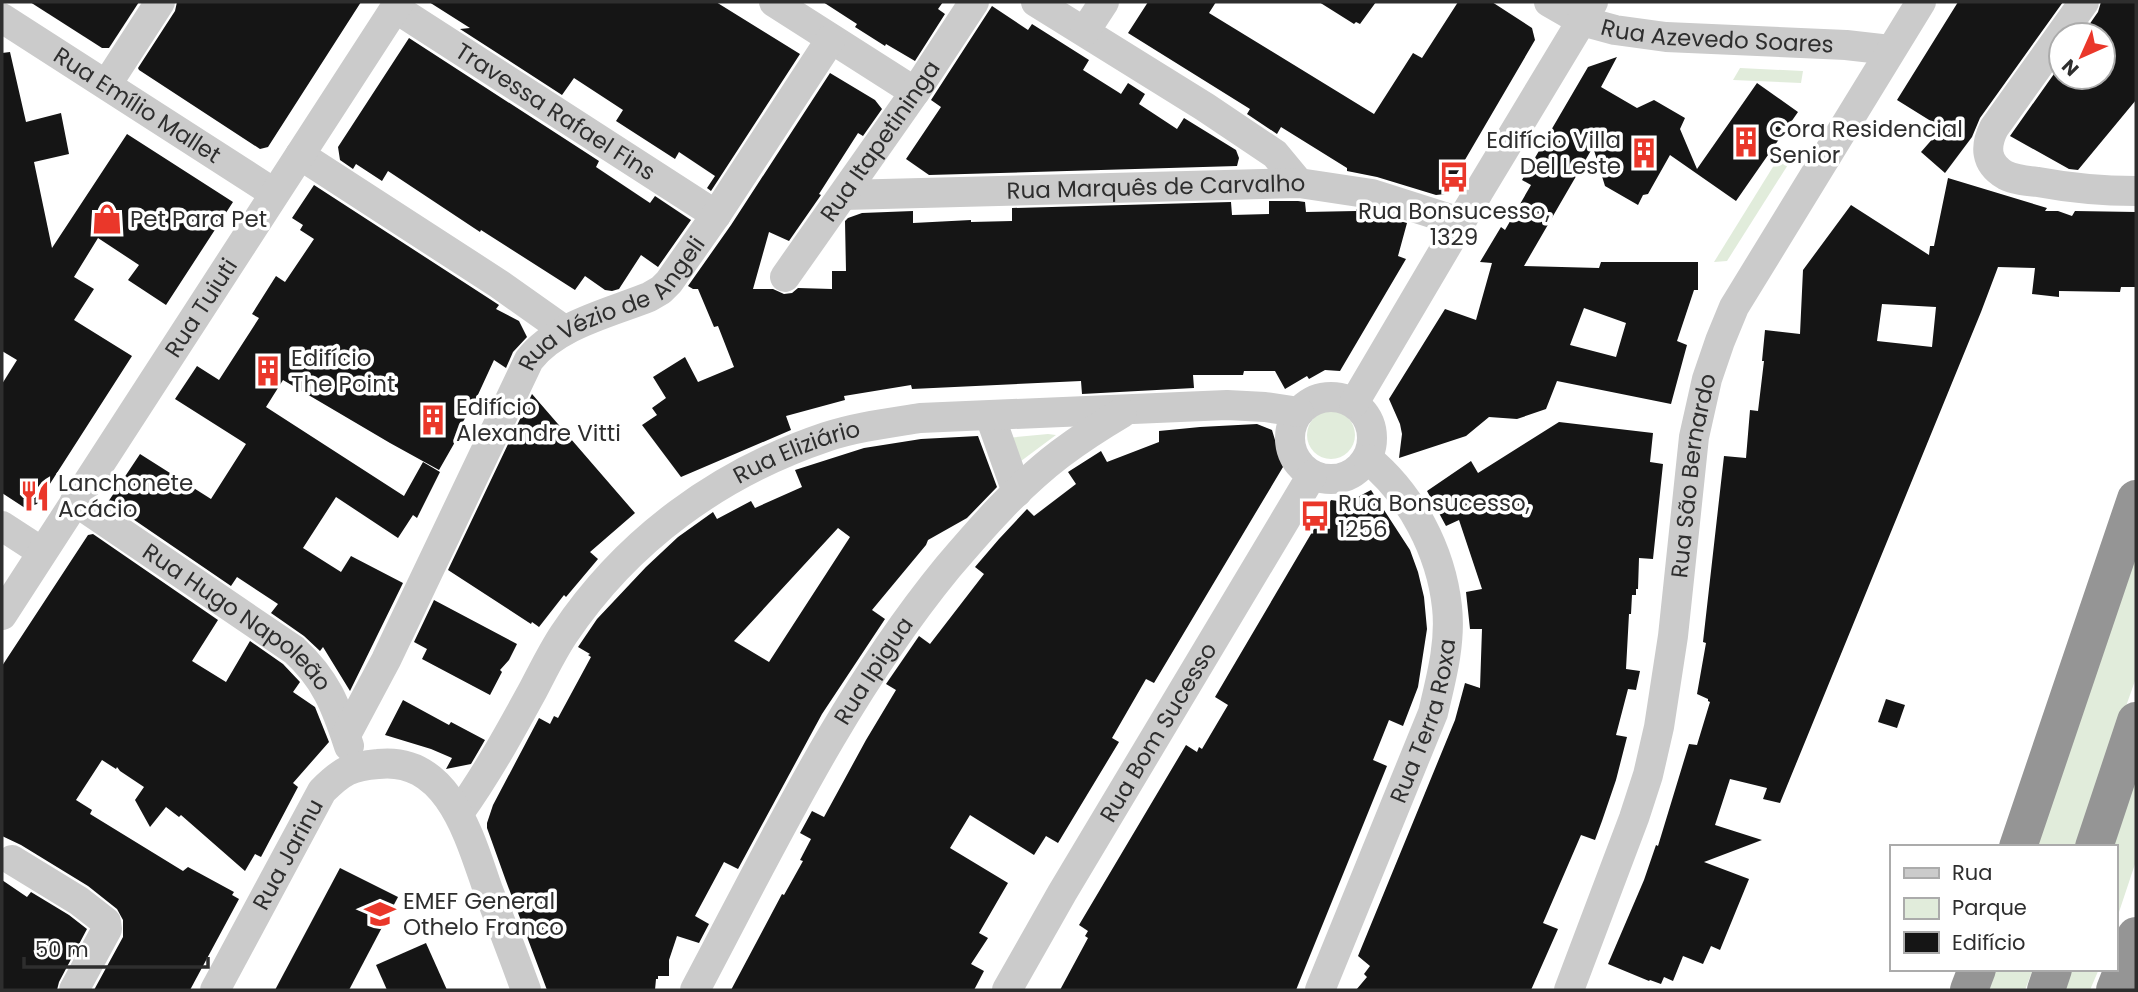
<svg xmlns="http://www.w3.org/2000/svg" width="2138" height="992" font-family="Poppins,sans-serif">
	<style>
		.green { fill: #e1ecdb }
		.building { fill: #151515; fill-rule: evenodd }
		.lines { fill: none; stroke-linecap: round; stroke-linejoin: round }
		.minor { stroke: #cbcbcb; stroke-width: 30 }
		.highway { stroke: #959595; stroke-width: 38 }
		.labels { text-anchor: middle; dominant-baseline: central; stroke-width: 7; stroke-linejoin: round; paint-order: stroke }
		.street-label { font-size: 23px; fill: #2e2e2e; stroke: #fff }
		.poi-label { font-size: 23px; fill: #2e2e2e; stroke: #fff; text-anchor: start }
	</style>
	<rect width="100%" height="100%" fill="#fff"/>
	<g class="green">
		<polygon points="1740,68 1803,71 1801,83 1733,80"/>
		<polygon points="1781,154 1791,160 1727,261 1714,262"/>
		<circle cx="1331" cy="435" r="24"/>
		<polygon points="1048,434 1056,435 1017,464 1007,438"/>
		<polygon points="2136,543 2136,678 2076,847 2036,847"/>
		<polygon points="2136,763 2136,861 2115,924 2115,847 2110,847"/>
		<polygon points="1993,969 2033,969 2025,990 1986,990"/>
		<polygon points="2068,969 2099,969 2090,990 2059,990"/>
	</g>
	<g class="building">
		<polygon points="30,2 139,2 109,48 102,48"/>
		<polygon points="177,2 361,2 268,147 260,149 139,70 138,68 175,11"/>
		<polygon points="429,2 716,2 800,54 711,191 707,188 715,176 679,152 675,159 616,121 623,110 574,78 562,95 460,29 470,28"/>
		<polygon points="823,2 943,2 938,9 945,14 915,61 886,44 885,46 855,27 857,24"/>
		<polygon points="1148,2 1216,2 1209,13 1374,114 1413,53 1422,58 1458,2 1492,2 1532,28 1535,40 1445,194 1436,195 1377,177 1347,171 1347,168 1281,127 1277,134 1247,114 1250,109 1128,33"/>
		<polygon points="1319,2 1376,2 1360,24 1356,22 1354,24"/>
		<polygon points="1958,2 2063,2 1980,118 1972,137 1945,173 1921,152 1942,128 1897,100"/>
		<polygon points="2101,2 2136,2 2136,100 2078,170 2069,169 2010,136 2061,64 2061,77 2103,77 2103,35 2082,35 2098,12"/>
		<polygon points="992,6 1028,30 1032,24 1089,60 1083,70 1118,92 1121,94 1128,83 1145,94 1139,104 1177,129 1184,118 1236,150 1239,158 1237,166 929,175 906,159 941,107 931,100"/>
		<polygon points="409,38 599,161 596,167 650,203 655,196 691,220 658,267 641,255 619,289 612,291 605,290 585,276 575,290 481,230 480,232 388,171 382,181 356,164 353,169 340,160 338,147"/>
		<polygon points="10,52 26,122 61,113 69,154 34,162 52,248 127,134 233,202 166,305 128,280 139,265 98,238 74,277 94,289 74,320 132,356 37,504 25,508 2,493 2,384 17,360 2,351 2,53"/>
		<path d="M 1617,57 L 1601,87 L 1637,108 L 1654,100 L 1685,118 L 1680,129 L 1697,169 L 1757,83 L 1798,112 L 1736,201 L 1670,155 L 1648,194 L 1643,195 L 1638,205 L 1605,186 L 1593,147 L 1524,266 L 1599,268 L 1601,262 L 1698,262 L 1698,290 L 1694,290 L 1677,341 L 1687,345 L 1671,404 L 1557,381 L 1546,409 L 1517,419 L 1489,417 L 1466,436 L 1399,458 L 1402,434 L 1400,424 L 1389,399 L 1445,309 L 1476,320 L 1492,263 L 1480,262 L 1501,227 L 1505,230 L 1531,185 L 1522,180 L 1588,67 ZM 1584,308 L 1626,323 L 1616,357 L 1570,345 Z"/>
		<polygon points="830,73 875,100 882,109 863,136 858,133 819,194 821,195 789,241 769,232 753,289 773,289 784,294 792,293 798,288 832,289 832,271 846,271 845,221 848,218 862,213 913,211 913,223 971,220 971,222 1012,221 1012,208 1231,202 1232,215 1269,214 1269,201 1298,201 1305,202 1306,212 1356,211 1356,209 1407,223 1398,256 1406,259 1340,371 1325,370 1309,379 1307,376 1285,389 1275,371 1244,371 1243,375 1193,375 1194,388 1082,394 1081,381 912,389 911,385 844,396 845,400 786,416 791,430 681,477 642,425 657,415 652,408 666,398 653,377 685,357 698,382 734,367 718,326 714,327 698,289 693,289 688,286 731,225"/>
		<path d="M 1948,178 L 2047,208 L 2045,211 L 2058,211 L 2072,216 L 2075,211 L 2136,212 L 2136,287 L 2121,287 L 2120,292 L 2059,291 L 2059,297 L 2032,294 L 2035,268 L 1998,267 L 1981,312 L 1780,803 L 1763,799 L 1767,788 L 1730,779 L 1715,825 L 1762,840 L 1704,862 L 1749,879 L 1720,950 L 1711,946 L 1703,964 L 1683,956 L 1673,981 L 1664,977 L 1661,984 L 1650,980 L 1649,981 L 1608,964 L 1644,880 L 1656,845 L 1658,846 L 1689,744 L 1697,745 L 1710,702 L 1708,701 L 1708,699 L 1697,694 L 1706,643 L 1703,642 L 1724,456 L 1746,458 L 1750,410 L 1758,411 L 1764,361 L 1762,361 L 1765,330 L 1800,334 L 1803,270 L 1851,205 L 1929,255 L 1930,246 L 1934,246 ZM 1882,304 L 1936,307 L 1932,347 L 1877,341 Z"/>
		<polygon points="314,185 499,305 496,309 519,321 527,337 513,352 506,368 494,360 476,399 456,434 459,435 439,470 390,443 283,380 266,407 404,496 423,462 440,472 417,518 413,515 398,538 336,497 303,548 341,572 351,556 403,583 350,691 323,647 320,651 304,636 271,613 278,604 237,577 231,586 108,502 140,454 211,499 246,444 175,399 197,366 219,380 259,318 252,314 276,276 285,282 314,239 300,230 303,225 292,218"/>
		<polygon points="532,394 635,513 590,552 598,559 566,597 564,595 539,627 532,622 531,624 448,570"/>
		<polygon points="1559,422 1653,433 1650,462 1663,464 1653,559 1639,558 1638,589 1636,589 1636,595 1632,595 1631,614 1629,614 1626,669 1640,671 1636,690 1628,689 1616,735 1627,737 1616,780 1602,821 1595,840 1581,835 1543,923 1558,929 1531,990 1356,990 1367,977 1364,974 1370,966 1358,956 1455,720 1465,683 1480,688 1482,629 1470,629 1466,592 1482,589 1459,520 1446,526 1427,491 1471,461 1478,473"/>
		<polygon points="1257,424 1272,430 1283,467 1154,683 1146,679 1112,738 1119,742 1058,843 1046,836 1034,855 970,815 950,848 1008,883 979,933 988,938 971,964 984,971 974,990 731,990 782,894 784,895 803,861 800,860 811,839 800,833 812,811 824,817 866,740 896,690 886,684 919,636 930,644 984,574 975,567 999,539 1027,509 1034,516 1076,484 1068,472 1101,451 1107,462 1159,442 1159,431 1200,427"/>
		<path d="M 978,436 L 997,487 L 967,518 L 928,540 L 926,545 L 872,610 L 885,619 L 822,714 L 738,869 L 724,862 L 695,916 L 709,924 L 699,943 L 677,936 L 669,960 L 669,976 L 658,976 L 658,979 L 656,979 L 655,990 L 547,990 L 506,881 L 487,828 L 487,823 L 493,805 L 539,718 L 550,724 L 554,716 L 558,718 L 591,657 L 588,655 L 590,654 L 578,647 L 597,619 L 646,567 L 678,537 L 713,512 L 717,519 L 751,501 L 755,508 L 802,487 L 795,470 L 864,448 L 921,439 ZM 838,528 L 850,537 L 769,662 L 734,641 Z"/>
		<polygon points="1371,490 1410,550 1418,572 1424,597 1427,629 1418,687 1403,726 1389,720 1373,760 1387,766 1296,990 1060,990 1088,938 1085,936 1088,931 1079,925 1186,745 1197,752 1199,747 1202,749 1228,705 1215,697 1331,500 1338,501 1354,499"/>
		<polygon points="93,534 218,620 192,661 226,682 250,641 283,664 300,682 293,692 315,707 329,742 293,783 298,787 261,857 255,854 245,871 181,815 179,817 166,807 150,827 135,800 144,787 120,771 117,767 116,769 102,760 76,800 92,810 90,814 183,871 188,867 234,892 232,895 239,899 190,990 94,990 123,937 123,920 117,909 88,886 21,845 2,836 2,666 88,535"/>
		<polygon points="434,600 517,644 509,660 500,670 502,672 490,695 422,659 427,649 414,642"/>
		<polygon points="1886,699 1905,705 1897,728 1878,722"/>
		<polygon points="403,700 449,725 451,722 485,740 471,764 446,769 452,758 431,749 385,735"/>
		<polygon points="340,868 398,897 349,990 275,990"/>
		<polygon points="2,880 27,897 31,892 69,915 87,929 59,982 57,990 2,990"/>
		<polygon points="426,943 447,990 387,990 376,965"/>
	</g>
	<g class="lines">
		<g class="minor">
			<polyline points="774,2 915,92"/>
			<polyline points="1036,2 1205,107 1275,154 1299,183"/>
			<path id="s1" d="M 1549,2 L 1582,21 L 1615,30 L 1666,37 L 1846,45 L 1890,50"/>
			<path d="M 2084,2 L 1994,128 C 1985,146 1985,163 2005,175 C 2015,180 2027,181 2038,182 C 2070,188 2103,191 2136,191"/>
			<path id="s2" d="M 395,8 L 716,215"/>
			<path id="s3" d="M 2,18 L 274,193"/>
			<polyline points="1085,31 1104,2"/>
			<polyline points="107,84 160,2"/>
			<polyline points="300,155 499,284 564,330"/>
			<path id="s4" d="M 844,195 L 1299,183 L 1372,194 L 1460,222"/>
			<path id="s5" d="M 785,277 L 915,92 L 974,2"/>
			<circle cx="1331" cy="438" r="41"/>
			<polyline points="1354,403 1479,191 1593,2"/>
			<polyline points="990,416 1017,492"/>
			<path id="s6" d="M 75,501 L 294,650 C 326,679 336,706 349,746"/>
			<polyline points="2,526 42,552"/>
			<path id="s7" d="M 2,615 L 399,2"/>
			<path id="s8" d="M 346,735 L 386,660 L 529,360 C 556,325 609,313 649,297 L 661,290 L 669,282 L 716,215 L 831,39"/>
			<path id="s9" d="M 459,813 C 487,774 510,732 533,690 C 543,671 552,652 564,634 C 627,540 719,473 826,437 C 856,427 889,423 920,418 L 1227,405 L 1265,407 L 1299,412"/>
			<polyline points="12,860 79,901 106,922 107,929 74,990"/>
			<path id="s10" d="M 215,990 L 322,791 C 342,771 351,766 378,764 C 449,756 470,839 488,890 C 501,923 514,957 526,990"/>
			<path id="s11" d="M 695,990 C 772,845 843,695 948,567 C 982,527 1018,486 1060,454 C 1080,439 1100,426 1122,413"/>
			<path id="s12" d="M 1007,990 L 1062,893 L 1312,475"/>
			<path id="s13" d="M 1320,990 L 1433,713 C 1441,679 1451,643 1447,607 C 1441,551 1411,494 1368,459"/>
			<path id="s14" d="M 1569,990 L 1634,818 L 1648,775 L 1659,727 L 1673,636 L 1694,437 L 1707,379 L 1720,341 L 1734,307 L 1921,2"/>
		</g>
		<g class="highway">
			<polyline points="2018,847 2136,499"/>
			<polyline points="2094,847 2136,721"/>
			<polyline points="1969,990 1977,969"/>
			<polyline points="2046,990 2053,969"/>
			<polyline points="2115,990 2136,936"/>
		</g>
	</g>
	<defs>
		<g id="building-bare" transform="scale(2.415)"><path d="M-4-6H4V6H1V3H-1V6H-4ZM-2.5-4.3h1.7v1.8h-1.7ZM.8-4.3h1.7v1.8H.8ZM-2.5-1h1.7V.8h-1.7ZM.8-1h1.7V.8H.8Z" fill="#ea372a" stroke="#fff" stroke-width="2.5" paint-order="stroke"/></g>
		<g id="bus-bare" transform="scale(2.415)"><path d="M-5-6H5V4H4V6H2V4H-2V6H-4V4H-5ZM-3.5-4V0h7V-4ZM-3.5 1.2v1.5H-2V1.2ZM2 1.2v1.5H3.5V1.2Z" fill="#ea372a" stroke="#fff" stroke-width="2.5" paint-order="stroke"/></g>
		<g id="shop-bare" transform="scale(2.415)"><path d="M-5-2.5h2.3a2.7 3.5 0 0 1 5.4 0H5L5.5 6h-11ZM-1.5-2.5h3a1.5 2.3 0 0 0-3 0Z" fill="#ea372a" stroke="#fff" stroke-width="2.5" paint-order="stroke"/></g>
		<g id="restaurant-bare" transform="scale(2.415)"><path d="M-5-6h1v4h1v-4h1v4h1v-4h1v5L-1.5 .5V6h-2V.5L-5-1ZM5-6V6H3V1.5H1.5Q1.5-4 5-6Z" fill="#ea372a" stroke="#fff" stroke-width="2.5" paint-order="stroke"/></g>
		<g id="school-bare" transform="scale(2.415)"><path d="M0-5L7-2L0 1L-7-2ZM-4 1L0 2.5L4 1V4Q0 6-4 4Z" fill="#ea372a" stroke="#fff" stroke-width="2.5" paint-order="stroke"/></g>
	</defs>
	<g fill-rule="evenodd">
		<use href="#building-bare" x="1746" y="142"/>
		<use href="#building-bare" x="1644" y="153"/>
		<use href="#bus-bare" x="1454" y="177"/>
		<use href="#shop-bare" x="107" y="219"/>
		<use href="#building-bare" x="268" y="371"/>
		<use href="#building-bare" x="433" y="420"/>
		<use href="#restaurant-bare" x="35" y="496"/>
		<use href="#bus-bare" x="1315" y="516"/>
		<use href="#school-bare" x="380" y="914"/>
	</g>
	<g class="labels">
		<g class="street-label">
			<text stroke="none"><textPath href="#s1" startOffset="175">Rua Azevedo Soares</textPath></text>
			<text stroke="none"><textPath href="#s3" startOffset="161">Rua Emílio Mallet</textPath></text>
			<text stroke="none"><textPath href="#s2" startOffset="191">Travessa Rafael Fins</textPath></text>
			<text stroke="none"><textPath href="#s5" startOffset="166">Rua Itapetininga</textPath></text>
			<text stroke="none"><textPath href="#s4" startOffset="312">Rua Marquês de Carvalho</textPath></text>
			<text stroke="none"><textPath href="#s8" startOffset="520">Rua Vézio de Angeli</textPath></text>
			<text stroke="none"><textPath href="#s7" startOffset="366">Rua Tuiuti</textPath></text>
			<text stroke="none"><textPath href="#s9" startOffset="509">Rua Eliziário</textPath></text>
			<text stroke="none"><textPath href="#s14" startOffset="532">Rua São Bernardo</textPath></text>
			<text stroke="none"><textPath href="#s6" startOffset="200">Rua Hugo Napoleão</textPath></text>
			<text stroke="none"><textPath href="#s11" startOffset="366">Rua Ipigua</textPath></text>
			<text stroke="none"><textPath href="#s13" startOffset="289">Rua Terra Roxa</textPath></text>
			<text stroke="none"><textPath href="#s12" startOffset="299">Rua Bom Sucesso</textPath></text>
			<text stroke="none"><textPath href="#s10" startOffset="154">Rua Jarinu</textPath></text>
		</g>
		<g class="poi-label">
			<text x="1769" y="129">Cora Residencial<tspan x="1769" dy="26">Senior</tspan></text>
			<text x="1621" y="140" text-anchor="end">Edifício Villa<tspan x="1621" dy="26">Del Leste</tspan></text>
			<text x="1454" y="211" text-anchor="middle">Rua Bonsucesso,<tspan x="1454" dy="26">1329</tspan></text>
			<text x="130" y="219">Pet Para Pet</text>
			<text x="291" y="358">Edifício<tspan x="291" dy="26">The Point</tspan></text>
			<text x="456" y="407">Edifício<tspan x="456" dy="26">Alexandre Vitti</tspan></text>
			<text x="58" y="483">Lanchonete<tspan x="58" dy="26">Acácio</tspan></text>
			<text x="1338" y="503">Rua Bonsucesso,<tspan x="1338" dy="26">1256</tspan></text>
			<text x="403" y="901">EMEF General<tspan x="403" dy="26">Othelo Franco</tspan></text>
		</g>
	</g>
	<rect width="2138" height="992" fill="none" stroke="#2e2e2e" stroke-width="7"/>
	<rect x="1890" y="845" width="228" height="126" fill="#ffffff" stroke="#ababab" stroke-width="2"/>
	<rect x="1904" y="868" width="35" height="10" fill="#cbcbcb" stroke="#ababab" stroke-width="2"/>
	<text x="1952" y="880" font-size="21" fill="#2e2e2e">Rua</text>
	<rect x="1904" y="898" width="35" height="21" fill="#e1ecdb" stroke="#ababab" stroke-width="2"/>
	<text x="1952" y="915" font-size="21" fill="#2e2e2e">Parque</text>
	<rect x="1904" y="932" width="35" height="21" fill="#151515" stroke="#ababab" stroke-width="2"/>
	<text x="1952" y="950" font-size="21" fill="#2e2e2e">Edifício</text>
	<g transform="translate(2082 56) rotate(225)"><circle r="33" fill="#ffffff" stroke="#ababab" stroke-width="2"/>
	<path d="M0-5L12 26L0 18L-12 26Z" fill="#ea372a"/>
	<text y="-10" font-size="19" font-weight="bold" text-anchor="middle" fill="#2e2e2e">N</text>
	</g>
	<path d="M24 957v10h184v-10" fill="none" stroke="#2e2e2e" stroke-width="3.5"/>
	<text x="35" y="957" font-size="21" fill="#2e2e2e" stroke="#ffffff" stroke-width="5" paint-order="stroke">50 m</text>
</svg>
